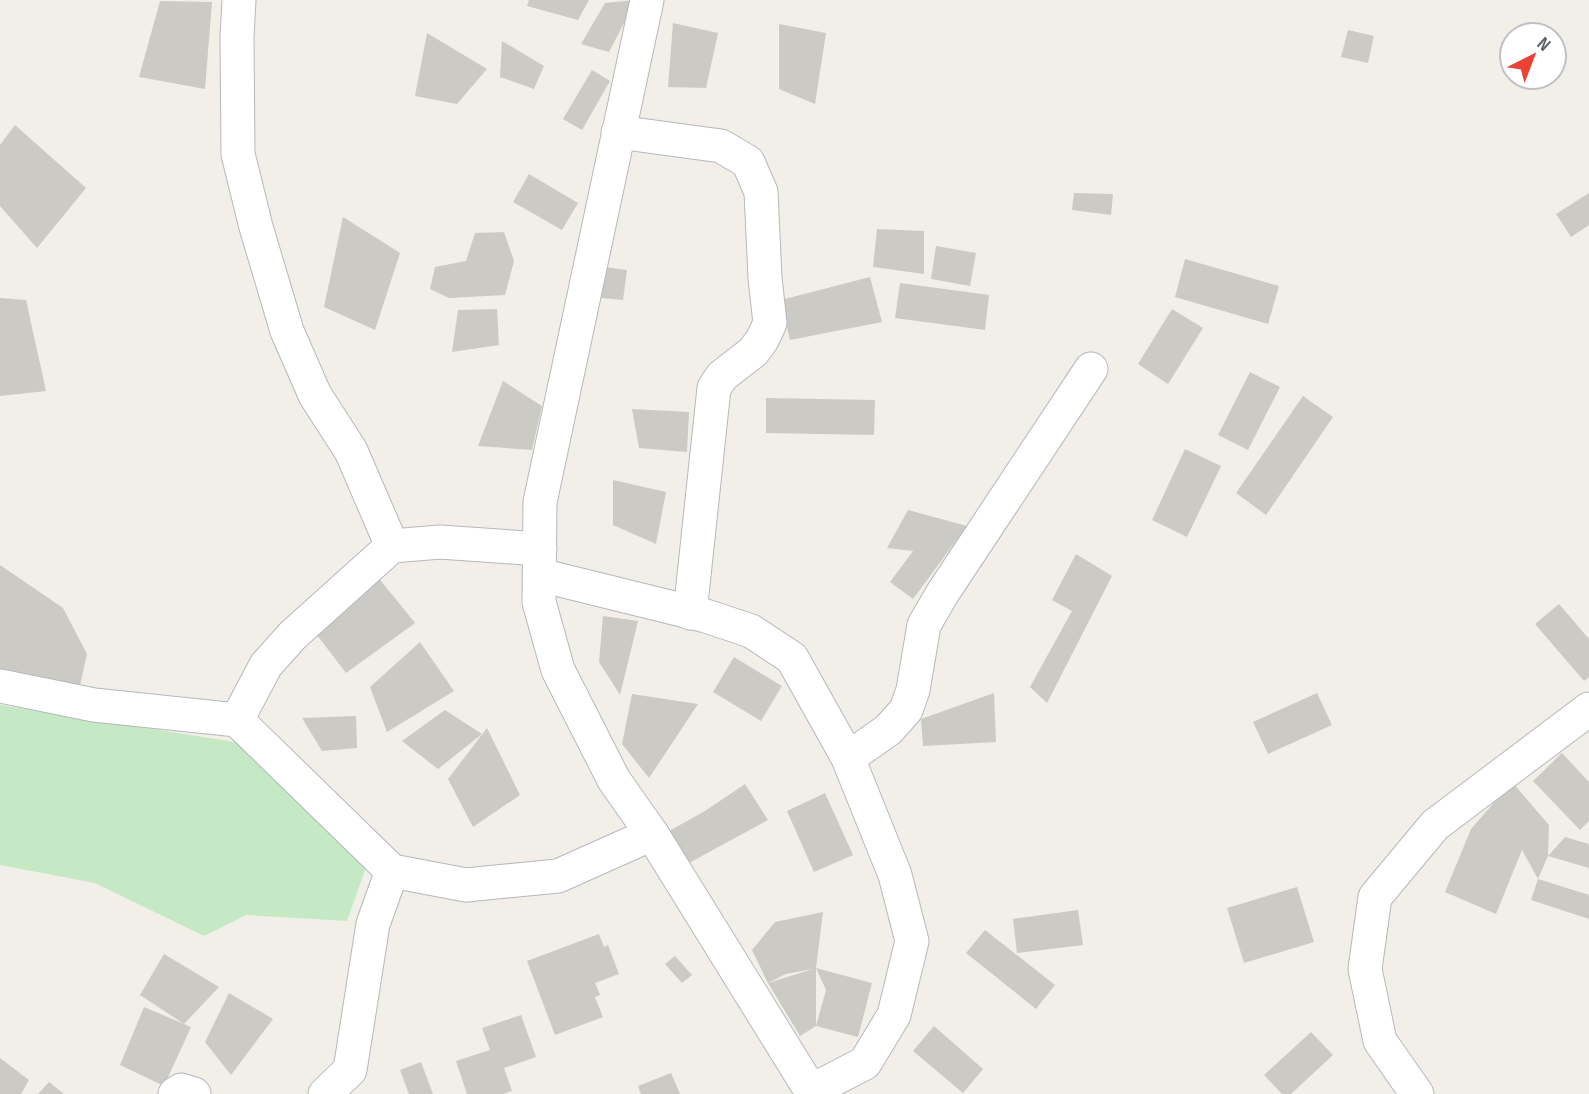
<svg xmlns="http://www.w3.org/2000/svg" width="1589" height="1094" font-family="'Sofia Sans Condensed',sans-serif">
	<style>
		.green { fill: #c5e8c5 }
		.building { fill: #cccac5 }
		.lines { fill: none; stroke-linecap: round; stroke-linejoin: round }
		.minor-casing { stroke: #b5b8bc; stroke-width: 35 }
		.minor { stroke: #fff; stroke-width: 33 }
	</style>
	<rect width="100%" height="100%" fill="#f1efe8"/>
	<polygon class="green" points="0,705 241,743 368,862 347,921 246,915 204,936 95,883 0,865"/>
	<g class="building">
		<polygon points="529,0 589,0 578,20 527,6"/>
		<polygon points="636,0 609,52 581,44 605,3"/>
		<polygon points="160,1 212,2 205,89 139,77"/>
		<polygon points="673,23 718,33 706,88 668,87"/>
		<polygon points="779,24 826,33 815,104 779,89"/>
		<polygon points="1348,30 1374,36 1368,63 1341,57"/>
		<polygon points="427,33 487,69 457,104 415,96"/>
		<polygon points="502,41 544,66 534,89 500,77"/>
		<polygon points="592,70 610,81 582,130 563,119"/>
		<polygon points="15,125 86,188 37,248 0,206 0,145"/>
		<polygon points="529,174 578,203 562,230 513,202"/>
		<polygon points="1074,193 1113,194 1111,215 1072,210"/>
		<polygon points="1589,193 1589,225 1571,237 1556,214"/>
		<polygon points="343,217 400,253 375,330 324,307"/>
		<polygon points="877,229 924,231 924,274 873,267"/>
		<polygon points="504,232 514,261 505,295 449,298 430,289 435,267 466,261 475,233"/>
		<polygon points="936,246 976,253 970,286 931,279"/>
		<polygon points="1185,259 1279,286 1268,324 1175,297"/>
		<polygon points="605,267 627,270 623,300 601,298"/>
		<polygon points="870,277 882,322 790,340 781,300"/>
		<polygon points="900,283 989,295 985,330 895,318"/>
		<polygon points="0,298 26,300 46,391 0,396"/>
		<polygon points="497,309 499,345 452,352 458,310"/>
		<polygon points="1172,309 1203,328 1168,384 1138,364"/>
		<polygon points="1250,372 1280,387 1248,450 1218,435"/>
		<polygon points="503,381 542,406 532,450 478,446"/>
		<polygon points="1303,396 1333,417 1266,515 1236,493"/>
		<polygon points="766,398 875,400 874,435 766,433"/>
		<polygon points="632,409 689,412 687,452 639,448"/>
		<polygon points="1185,449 1221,466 1187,537 1152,520"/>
		<polygon points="613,480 666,492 656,544 613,525"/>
		<polygon points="908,510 967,526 913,599 890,582 913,551 887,548"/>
		<polygon points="1076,554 1112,576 1047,703 1030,687 1072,611 1052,600"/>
		<polygon points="0,565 63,608 87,654 79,690 0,669"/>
		<polygon points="377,576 415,623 346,673 317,635"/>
		<polygon points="1559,604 1589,639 1589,677 1584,681 1535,624"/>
		<polygon points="603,616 638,621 620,695 599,662"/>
		<polygon points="420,642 454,691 387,732 370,687"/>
		<polygon points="734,657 782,686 761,721 713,692"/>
		<polygon points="994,693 996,742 923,746 921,719"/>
		<polygon points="1317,693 1332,725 1268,754 1253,722"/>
		<polygon points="632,694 698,704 649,778 622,744"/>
		<polygon points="445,710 482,734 438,769 402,741"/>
		<polygon points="356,716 357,748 322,751 302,718"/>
		<polygon points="487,728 520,795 473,827 448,779"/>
		<polygon points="1562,753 1589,782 1589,821 1580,830 1533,781"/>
		<polygon points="1512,782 1549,825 1548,856 1538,879 1522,850 1496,914 1445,892 1471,829"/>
		<polygon points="745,784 768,820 687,864 669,831 705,811"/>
		<polygon points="825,793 853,855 814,872 787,811"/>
		<polygon points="1565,837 1589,844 1589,868 1548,856"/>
		<polygon points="1538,879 1589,895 1589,919 1531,900"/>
		<polygon points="1297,887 1314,942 1244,963 1227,908"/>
		<polygon points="1078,910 1083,945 1017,953 1013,919"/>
		<polygon points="823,912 816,968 816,1026 800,1036 768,983 813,969 786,974 768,983 752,950 775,922"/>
		<polygon points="985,930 1055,985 1036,1009 966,953"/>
		<polygon points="599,934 604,947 608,945 619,974 595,983 600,995 595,997 603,1017 555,1035 527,961"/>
		<polygon points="164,954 219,987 184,1024 140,995"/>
		<polygon points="675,956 692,975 682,983 665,964"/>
		<polygon points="816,968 872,983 858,1037 816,1026 826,990"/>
		<polygon points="229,993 273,1019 231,1075 205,1042"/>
		<polygon points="144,1007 191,1027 164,1086 120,1065"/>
		<polygon points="521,1015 536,1057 504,1068 512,1091 503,1094 467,1094 456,1061 490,1050 482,1028"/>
		<polygon points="934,1026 983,1069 963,1093 913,1051"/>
		<polygon points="1311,1032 1333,1055 1291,1094 1282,1094 1264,1075"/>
		<polygon points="0,1058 29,1080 21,1094 0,1094"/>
		<polygon points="421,1062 433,1094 409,1094 400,1070"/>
		<polygon points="671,1073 680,1094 641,1094 638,1086"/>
		<polygon points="49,1082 64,1094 38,1094"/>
	</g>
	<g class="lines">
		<g class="minor-casing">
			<g id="minor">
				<polyline points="239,0 237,37 238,154 256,227 287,331 315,395 351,451 392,546"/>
				<polyline points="647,0 540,502 539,602 558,670 614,780 652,834 813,1094"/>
				<polyline points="618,132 721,146 748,162 761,192 765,278 770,323 762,340 753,352 722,376 714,388 690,613"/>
				<polyline points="540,575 706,616 751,631 792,658 848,758 895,875 912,941 894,1015 865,1063 811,1091"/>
				<polyline points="0,686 94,705 237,720 392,871 466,885 558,876 652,834"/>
				<polyline points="237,720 266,665 293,635 392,546 440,542 540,549"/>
				<polyline points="848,758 888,730 906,710 913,690 924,625 942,594 1091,369"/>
				<polyline points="175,1094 181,1090 194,1094"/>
				<polyline points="325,1094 350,1070 373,924 392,871"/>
				<polyline points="1417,1094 1380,1041 1365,969 1375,897 1435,825 1589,709"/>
			</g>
		</g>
		<use href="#minor" class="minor"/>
	</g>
	<g transform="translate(1533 56) rotate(42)"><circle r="33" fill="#ffffff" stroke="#bfc1c3" stroke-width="2"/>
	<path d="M0-5L12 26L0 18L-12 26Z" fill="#ea4335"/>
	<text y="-10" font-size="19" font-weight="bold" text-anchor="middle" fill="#5f6368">N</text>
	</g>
</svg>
